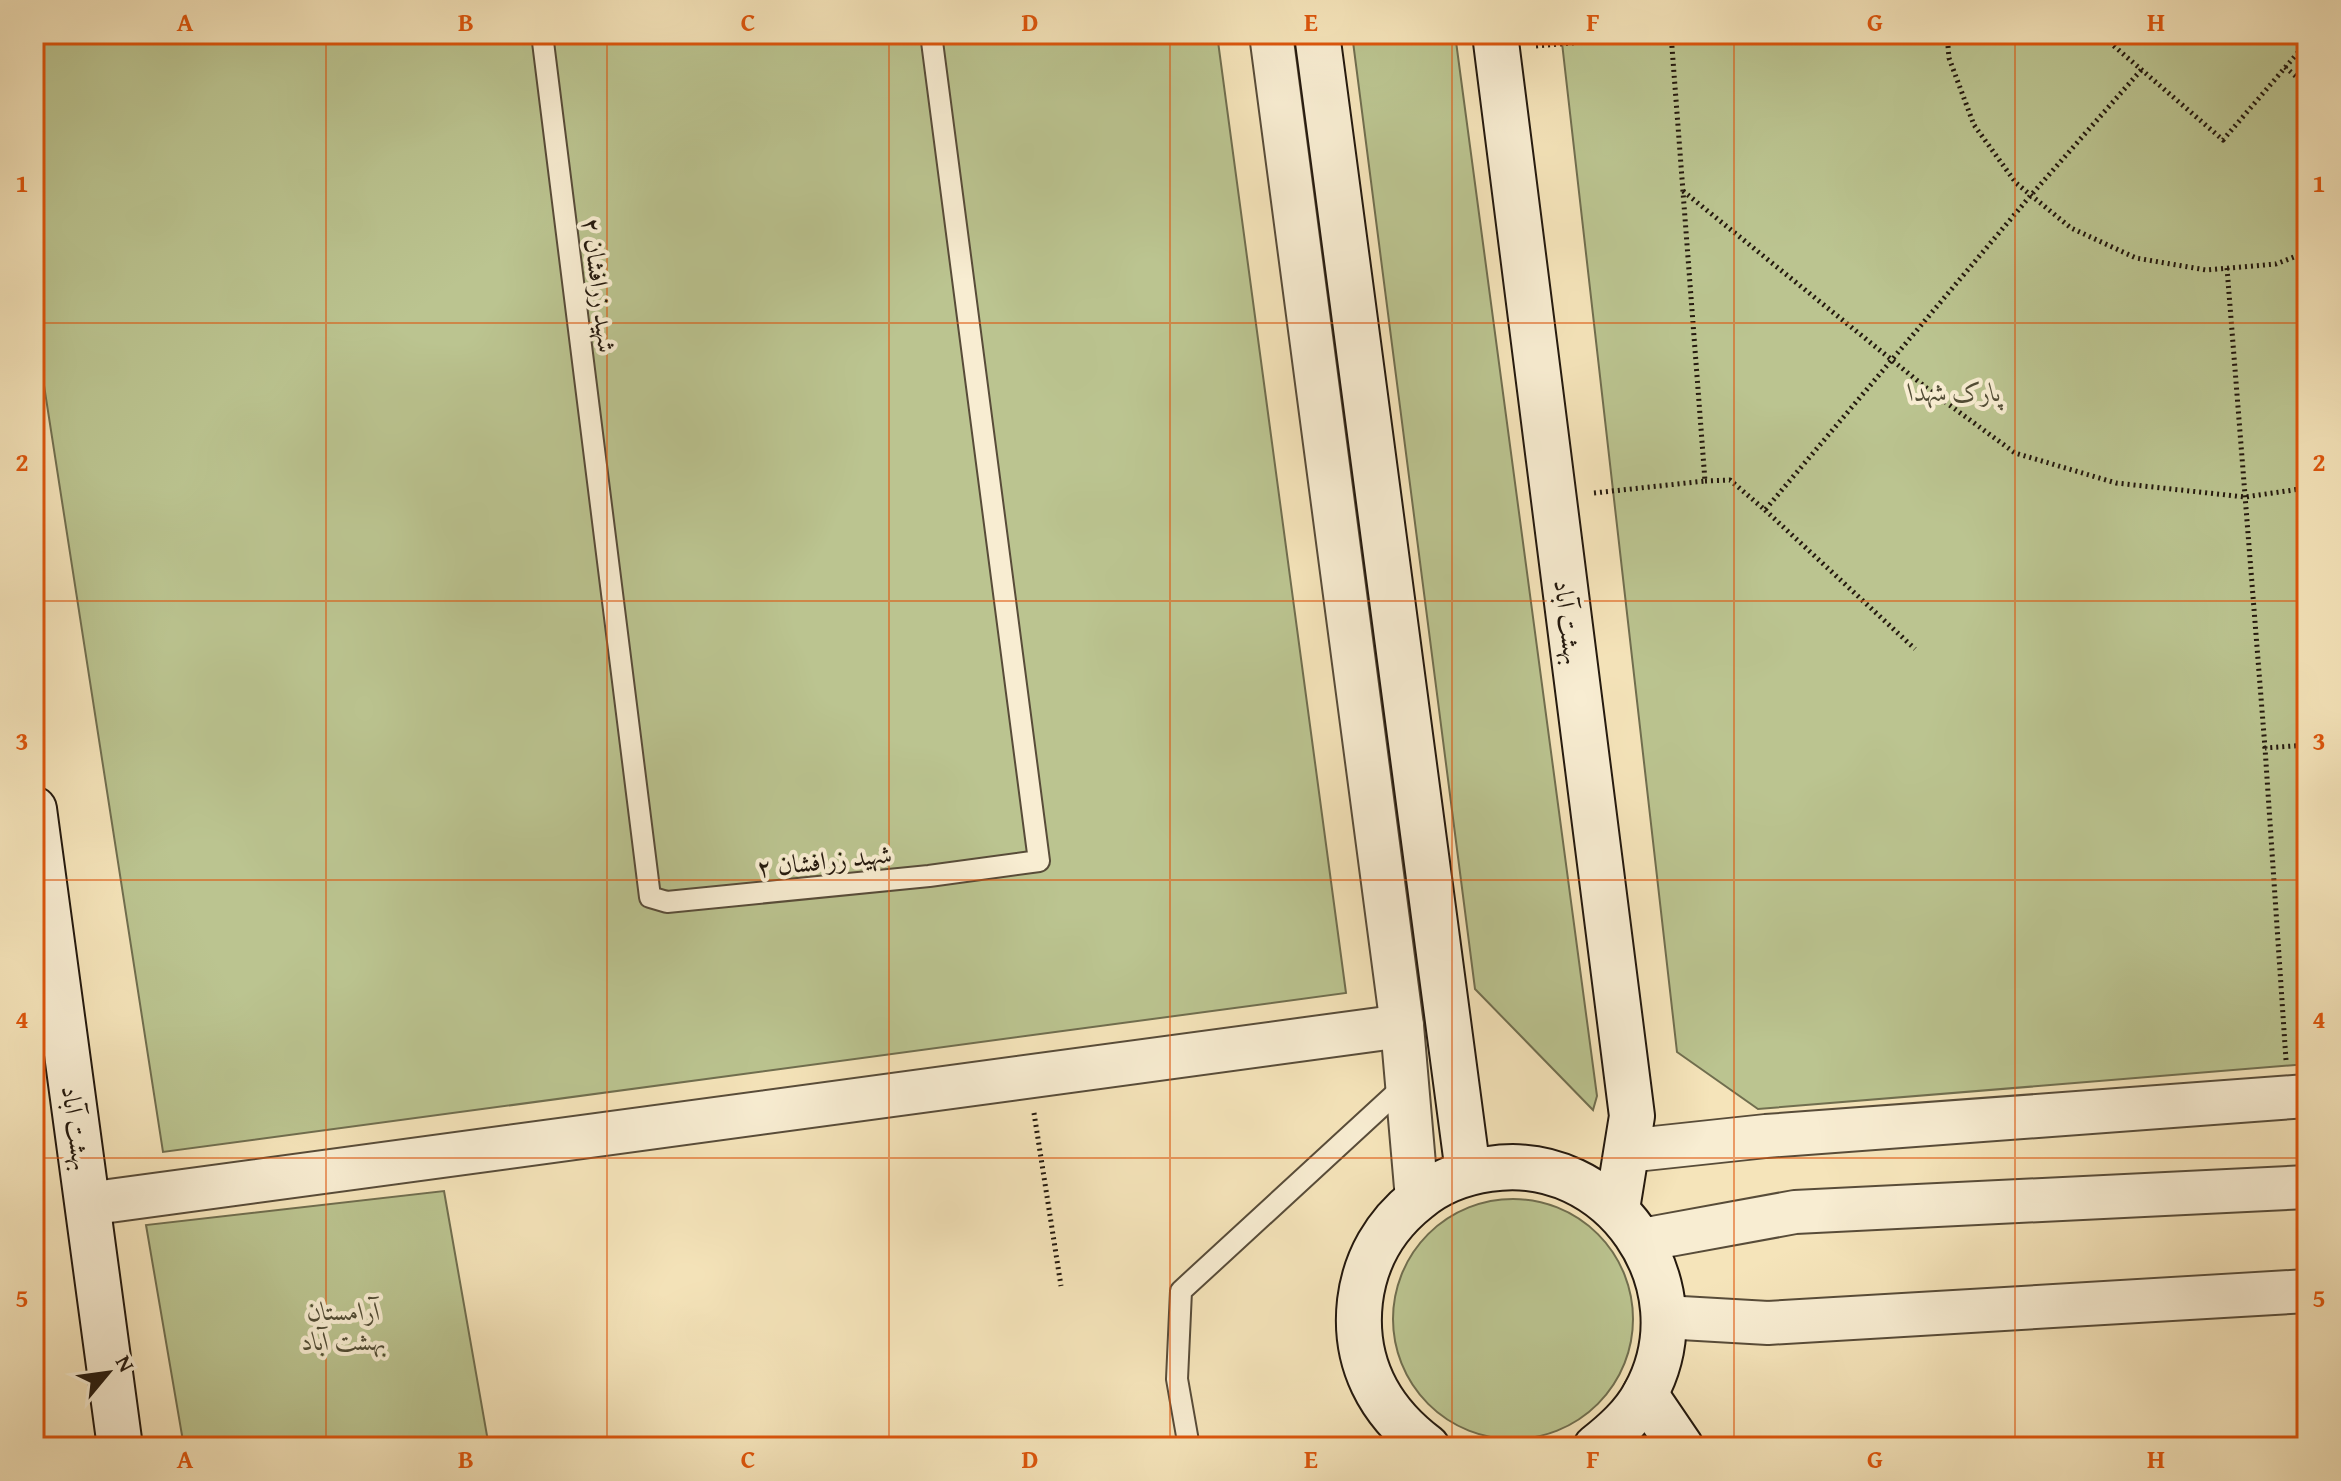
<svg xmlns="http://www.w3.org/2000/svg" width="2341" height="1481" font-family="'Gentium Book Plus',Amiri,serif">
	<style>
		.green { fill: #bbc490; stroke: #706e4f; stroke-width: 2 }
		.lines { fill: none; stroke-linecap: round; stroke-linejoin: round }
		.lane-casing { stroke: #584c39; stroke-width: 24 }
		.street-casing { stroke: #584c39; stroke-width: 46 }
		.secondary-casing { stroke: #24190e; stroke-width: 48 }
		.path { stroke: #24190e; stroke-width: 5; stroke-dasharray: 2 4; stroke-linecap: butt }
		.lane { stroke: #f8edd2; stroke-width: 20 }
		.street { stroke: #f8edd2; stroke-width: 42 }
		.secondary { stroke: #f8edd2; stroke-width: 44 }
		.grid { fill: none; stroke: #de560c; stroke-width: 2; stroke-opacity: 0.55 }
		.labels { text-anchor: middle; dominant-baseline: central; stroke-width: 8; stroke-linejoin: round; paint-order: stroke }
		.street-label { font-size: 26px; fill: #24190e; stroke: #f8edd2 }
		.park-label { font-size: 26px; font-style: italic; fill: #514c35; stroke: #f8edd2 }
		.neatline { fill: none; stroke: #de560c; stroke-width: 3 }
		.grid-label { font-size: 26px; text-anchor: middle; font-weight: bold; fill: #de560c }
	</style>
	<rect width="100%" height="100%" fill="#f5e4ba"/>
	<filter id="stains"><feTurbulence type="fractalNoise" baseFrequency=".0025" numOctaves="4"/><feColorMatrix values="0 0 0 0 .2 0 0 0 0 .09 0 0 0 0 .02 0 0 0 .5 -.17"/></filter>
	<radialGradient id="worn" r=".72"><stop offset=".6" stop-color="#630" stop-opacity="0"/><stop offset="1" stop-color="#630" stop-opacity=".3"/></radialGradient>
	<g class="green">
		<polygon points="34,34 1217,34 1346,993 163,1152 34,321"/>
		<polygon points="1352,34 1455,34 1597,1096 1593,1110 1475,989"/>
		<polygon points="1561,34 2307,34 2307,1064 1758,1109 1677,1052"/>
		<polygon points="444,1191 489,1447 184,1447 146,1225"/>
		<circle cx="1513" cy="1319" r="120"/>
	</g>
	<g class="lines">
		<g class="lane-casing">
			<g id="lane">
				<polyline points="542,34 650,897 667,902 929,876 1039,861 931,34"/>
				<polyline points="1189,1447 1177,1379 1181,1291 1407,1083"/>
			</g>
		</g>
		<g class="street-casing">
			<g id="street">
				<polyline points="1271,34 1402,1026 1417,1199"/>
				<polyline points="1626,1151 1766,1136 2307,1096"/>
				<polyline points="87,1204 1402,1026"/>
				<polyline points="1642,1240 1795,1212 2307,1187"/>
				<polyline points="1664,1317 1768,1323 2307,1291"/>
			</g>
		</g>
		<g class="secondary-casing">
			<g id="secondary">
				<polyline points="1317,34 1468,1172"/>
				<polyline points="1495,34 1632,1116 1617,1209"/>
				<polyline points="34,809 120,1447"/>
				<polyline points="1645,1394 1681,1447"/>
				<path d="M 1427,1447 C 1379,1411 1353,1362 1360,1301 C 1365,1260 1385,1225 1418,1199 C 1438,1182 1462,1173 1489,1169 C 1611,1150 1705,1285 1645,1394 C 1633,1416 1615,1432 1596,1447"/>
			</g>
		</g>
		<g class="path">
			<polyline points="1947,34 1949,58 1974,125 2016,183 2071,228 2136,258 2206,270 2276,264 2307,252"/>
			<polyline points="2100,34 2223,140 2307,42"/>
			<polyline points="1536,46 1679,34"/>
			<polyline points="2285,67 2307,86"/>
			<polyline points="1683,191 1929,390 2015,453 2116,483 2245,497 2307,488"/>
			<polyline points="2227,268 2265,748"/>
			<polyline points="1705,481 1730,480 1765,510 2031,195 2142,69"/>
			<polyline points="1594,493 1705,481 1671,34"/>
			<polyline points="1765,510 1915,649"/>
			<polyline points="2286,1060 2265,748 2307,745"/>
			<polyline points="1034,1113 1061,1286"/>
		</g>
		<use href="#lane" class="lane"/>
		<use href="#street" class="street"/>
		<use href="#secondary" class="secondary"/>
	</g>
	<path class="grid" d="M 326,34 L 326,1447M 607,34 L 607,1447M 889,34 L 889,1447M 1170,34 L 1170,1447M 1452,34 L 1452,1447M 1734,34 L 1734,1447M 2015,34 L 2015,1447M 34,323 L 2307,323M 34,601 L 2307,601M 34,880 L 2307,880M 34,1158 L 2307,1158"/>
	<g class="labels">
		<g class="street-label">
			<text transform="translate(600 285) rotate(83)">شهید زرافشان ۲</text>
			<text transform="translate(1569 622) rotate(83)">بهشت آباد</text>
			<text transform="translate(824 860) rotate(-6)">شهید زرافشان ۲</text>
			<text transform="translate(77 1128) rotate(82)">بهشت آباد</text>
		</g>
		<g class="park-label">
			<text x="1955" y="391">پارک شهدا</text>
			<text x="344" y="1310">آرامستان<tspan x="344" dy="30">بهشت آباد</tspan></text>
		</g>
	</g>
	<rect width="2341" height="1481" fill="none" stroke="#f5e4ba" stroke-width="88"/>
	<g transform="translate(108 1373) rotate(61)" stroke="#f8edd2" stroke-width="6" paint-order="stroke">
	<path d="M0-6L14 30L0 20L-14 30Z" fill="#24190e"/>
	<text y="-12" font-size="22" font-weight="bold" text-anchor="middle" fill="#24190e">N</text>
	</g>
	<rect x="44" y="44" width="2253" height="1393" class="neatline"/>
	<g class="grid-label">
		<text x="185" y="31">A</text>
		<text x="466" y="31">B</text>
		<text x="748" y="31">C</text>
		<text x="1030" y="31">D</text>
		<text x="1311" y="31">E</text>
		<text x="1593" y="31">F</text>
		<text x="1875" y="31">G</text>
		<text x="2156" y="31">H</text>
		<text x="22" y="192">1</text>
		<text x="2319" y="192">1</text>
		<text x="22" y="471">2</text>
		<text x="2319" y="471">2</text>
		<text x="22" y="750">3</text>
		<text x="2319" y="750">3</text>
		<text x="22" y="1028">4</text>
		<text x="2319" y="1028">4</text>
		<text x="22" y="1307">5</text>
		<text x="2319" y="1307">5</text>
		<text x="185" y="1468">A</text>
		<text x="466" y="1468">B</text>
		<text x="748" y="1468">C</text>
		<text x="1030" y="1468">D</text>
		<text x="1311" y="1468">E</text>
		<text x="1593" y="1468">F</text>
		<text x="1875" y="1468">G</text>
		<text x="2156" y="1468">H</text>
	</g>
	<rect width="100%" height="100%" filter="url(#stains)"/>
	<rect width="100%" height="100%" fill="url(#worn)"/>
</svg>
